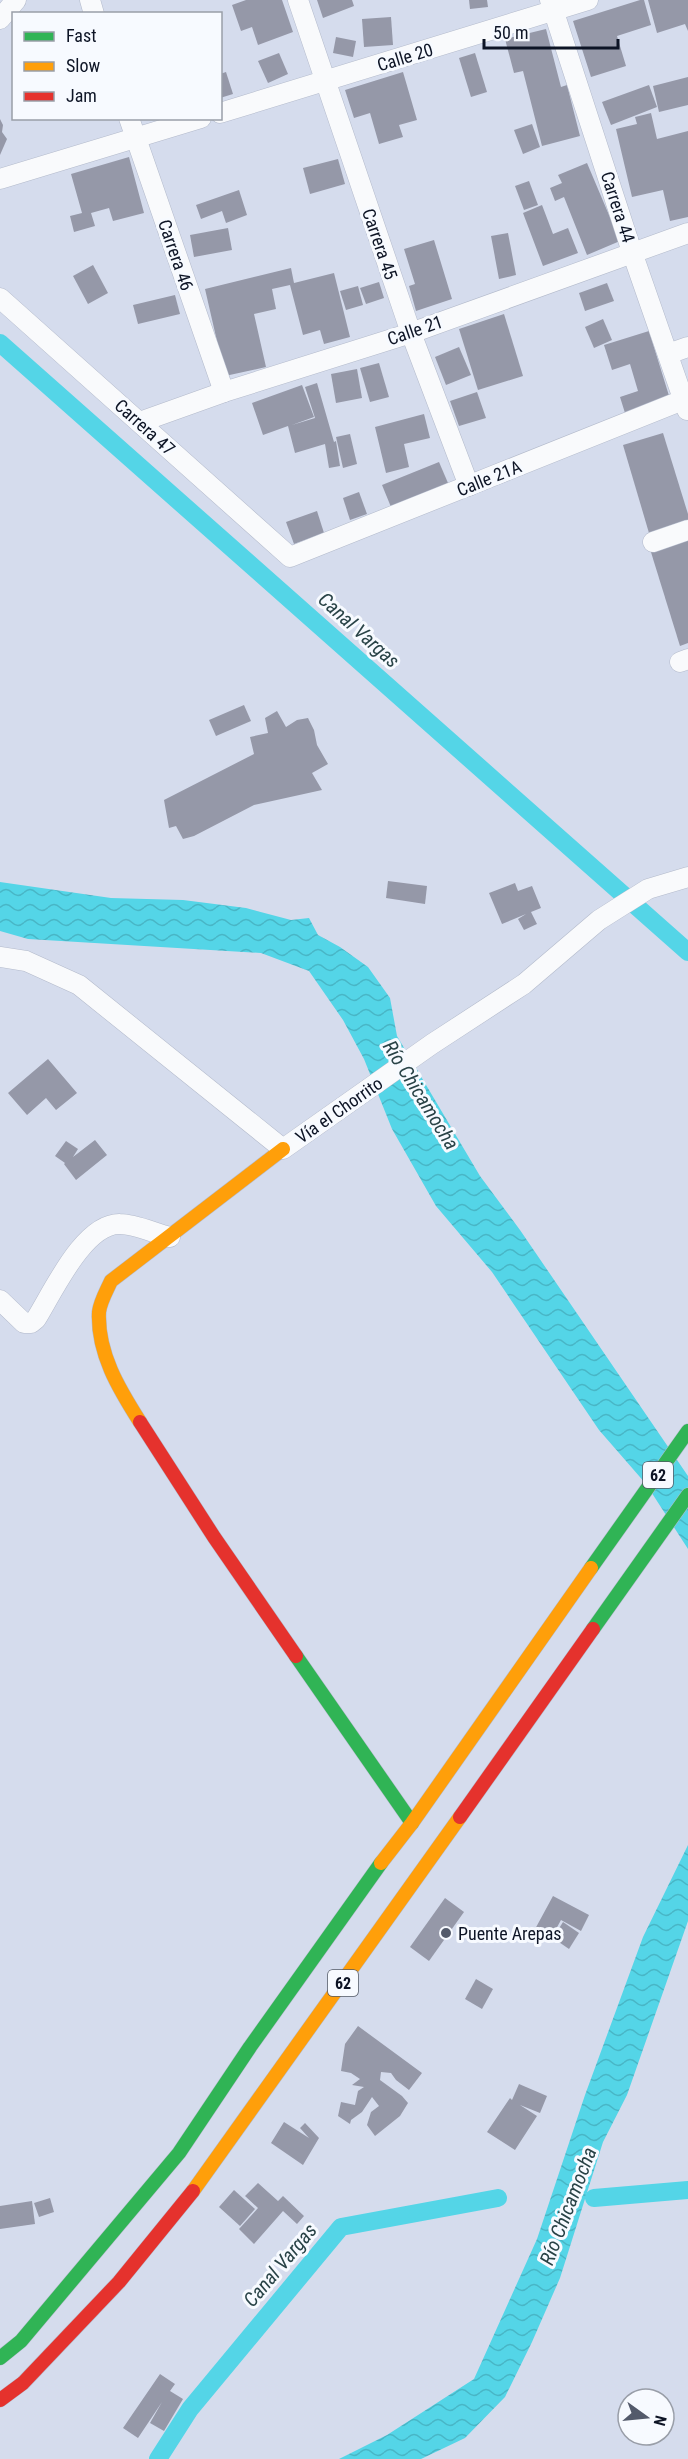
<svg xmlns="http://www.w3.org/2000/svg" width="688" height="2459" font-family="'Roboto Condensed',sans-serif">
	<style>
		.water { fill: url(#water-waves) }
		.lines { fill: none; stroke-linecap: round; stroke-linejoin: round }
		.canal { stroke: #54d5e7; stroke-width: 18 }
		.building { fill: #9598a8 }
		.street-casing { stroke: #b3bacb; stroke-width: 21 }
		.fast-casing { stroke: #b3bacb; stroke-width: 15 }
		.slow-casing { stroke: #b3bacb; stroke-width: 15 }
		.jam-casing { stroke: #b3bacb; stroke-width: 15 }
		.street { stroke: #f9fafc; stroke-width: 20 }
		.fast { stroke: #30b455; stroke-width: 14 }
		.slow { stroke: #ff9f0a; stroke-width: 14 }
		.jam { stroke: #e5322d; stroke-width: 14 }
		.poi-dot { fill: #535a6b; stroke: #f7faff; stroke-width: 2 }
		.labels { text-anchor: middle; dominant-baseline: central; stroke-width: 6; stroke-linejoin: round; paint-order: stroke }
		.shield { fill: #f7faff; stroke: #535966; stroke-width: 1.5 }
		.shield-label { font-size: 16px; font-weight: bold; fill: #0d1425 }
		.street-label { font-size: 18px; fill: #0d1425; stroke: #f7faff }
		.poi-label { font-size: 18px; fill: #0d1425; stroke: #f7faff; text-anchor: start }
		.water-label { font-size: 20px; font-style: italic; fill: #294347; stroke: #f7faff }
	</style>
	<defs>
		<pattern id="water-waves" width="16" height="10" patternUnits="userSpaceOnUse" patternTransform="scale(1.5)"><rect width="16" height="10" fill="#54d5e7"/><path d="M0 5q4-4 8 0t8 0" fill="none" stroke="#48b6c6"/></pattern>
	</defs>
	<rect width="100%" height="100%" fill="#d5dced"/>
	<g class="water">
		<polygon points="0,882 111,898 183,900 246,908 291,920 309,918 318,935 340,947 368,967 390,998 397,1036 480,1176 520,1230 688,1476 688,1549 646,1484 599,1430 492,1272 436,1206 392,1129 364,1059 343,1020 309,971 261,953 28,939 0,931"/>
		<polygon points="688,1845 688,1921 627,2095 603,2142 560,2278 532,2342 505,2397 465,2438 421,2459 339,2459 387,2435 474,2379 537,2239 585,2095 643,1937"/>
	</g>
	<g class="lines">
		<g class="canal">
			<polyline points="0,343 688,952"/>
			<polyline points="594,2198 688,2190"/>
			<polyline points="158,2459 190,2409 341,2227 498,2198"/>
		</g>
	</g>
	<g class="building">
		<polygon points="246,0 282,0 293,32 258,45 252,27 241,31 232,5"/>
		<polygon points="317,0 352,0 354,6 323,18"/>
		<polygon points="469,0 487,0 488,7 470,9"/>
		<polygon points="640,0 644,0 651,25 617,36 626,66 591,77 573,21"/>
		<polygon points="648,0 688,0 688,31 685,24 657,33"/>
		<polygon points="391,17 393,45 364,47 362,19"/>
		<polygon points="546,29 561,87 567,85 580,136 542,146 523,71 514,73 505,39"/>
		<polygon points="336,37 356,41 353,57 333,53"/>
		<polygon points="279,53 288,74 268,83 258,61"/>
		<polygon points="475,53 487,92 471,97 459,58"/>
		<polygon points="226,72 233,94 220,98 220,74"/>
		<polygon points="403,72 417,120 399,125 403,137 379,144 370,113 354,118 345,90"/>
		<polygon points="688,77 688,105 659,112 653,86"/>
		<polygon points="649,85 657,107 611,125 602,102"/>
		<polygon points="651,113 657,139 688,131 688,217 670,221 663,190 632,197 616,129 637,124 635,117"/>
		<polygon points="0,119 3,125 2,132 7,139 0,155"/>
		<polygon points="532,124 540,147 523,154 514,130"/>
		<polygon points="129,157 144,213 113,221 109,208 91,213 95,226 74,232 70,216 82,213 71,174"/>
		<polygon points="338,159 345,184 310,194 303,168"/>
		<polygon points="587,163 620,241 587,255 564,197 555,201 550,188 562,183 558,175"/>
		<polygon points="529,181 538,205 524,210 515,186"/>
		<polygon points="239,190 247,215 226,223 222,211 201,219 196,205"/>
		<polygon points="542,205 553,234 568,228 578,253 543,266 523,213"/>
		<polygon points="228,228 232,250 194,257 190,235"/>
		<polygon points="508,233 516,275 499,279 491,236"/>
		<polygon points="434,240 452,299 416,311 409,286 415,284 404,249"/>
		<polygon points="93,265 108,293 88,304 73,276"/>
		<polygon points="291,268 294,283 334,273 350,337 324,344 320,330 303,335 290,285 272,289 276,309 254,314 266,367 225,376 205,289"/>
		<polygon points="379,282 384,298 366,304 360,288"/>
		<polygon points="607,283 614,301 585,311 579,293"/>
		<polygon points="358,286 363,305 346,310 340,291"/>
		<polygon points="175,295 180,314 138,324 133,305"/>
		<polygon points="504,314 523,376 478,390 459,329"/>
		<polygon points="603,319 612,340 594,348 585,327"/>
		<polygon points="649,331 670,399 625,413 620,397 638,391 630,364 612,370 604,345"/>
		<polygon points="459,347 471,375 446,385 435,357"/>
		<polygon points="379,363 389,397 370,402 360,368"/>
		<polygon points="357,369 362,398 336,403 331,374"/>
		<polygon points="317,383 334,442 336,441 340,466 329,468 325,444 295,453 288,426 263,435 252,403 302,385 314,417 292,425 315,418 305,387"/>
		<polygon points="477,392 486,418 459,426 450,401"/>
		<polygon points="424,414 430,438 404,444 409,467 386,473 375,427"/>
		<polygon points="663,433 688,514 688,521 649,533 623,445"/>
		<polygon points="350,434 357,464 343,468 336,437"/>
		<polygon points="439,462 448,483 391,507 382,485"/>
		<polygon points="359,492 367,514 350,520 343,498"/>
		<polygon points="317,511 324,533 294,544 286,522"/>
		<polygon points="688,537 688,643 680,646 650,549"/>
		<polygon points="244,705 251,721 216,736 209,720"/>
		<polygon points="277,711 286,727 297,720 308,718 314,730 317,745 328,764 312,773 322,790 254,805 194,836 183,839 176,826 169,828 164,800 254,754 250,737 268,733 265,718"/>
		<polygon points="388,881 427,886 425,904 386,898"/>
		<polygon points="515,883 518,891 532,886 541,908 531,912 537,924 524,930 518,919 526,914 502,924 489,893"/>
		<polygon points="48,1059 77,1093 56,1110 46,1098 27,1115 8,1093"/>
		<polygon points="95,1140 107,1155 76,1180 64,1164 65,1163 55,1156 66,1141 78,1149 73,1157"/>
		<polygon points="553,1896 589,1915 581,1931 561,1920 550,1940 534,1931"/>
		<polygon points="445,1898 464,1912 429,1961 410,1947"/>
		<polygon points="563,1922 579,1933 569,1949 553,1938"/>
		<polygon points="476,1979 493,1989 482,2009 465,1999"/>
		<polygon points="358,2026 422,2073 409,2090 396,2080 391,2073 381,2072 380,2080 402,2096 408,2103 400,2116 375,2136 367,2125 371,2112 379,2106 372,2097 362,2112 351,2120 350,2124 338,2116 341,2102 355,2105 358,2091 364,2087 352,2085 360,2079 351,2073 341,2071 345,2044"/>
		<polygon points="519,2084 547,2096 540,2113 520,2105 537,2116 515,2150 487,2132 510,2098 512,2100"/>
		<polygon points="284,2122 309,2138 300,2128 305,2123 319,2138 303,2165 271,2143"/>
		<polygon points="258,2183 278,2201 283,2196 304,2216 297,2224 283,2211 254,2244 239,2229 258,2208 245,2196"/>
		<polygon points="234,2190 255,2209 240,2226 219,2207"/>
		<polygon points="50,2198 54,2212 39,2217 34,2203"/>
		<polygon points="32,2201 35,2224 0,2229 0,2206"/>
		<polygon points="160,2374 175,2384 170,2391 183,2399 164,2431 150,2423 162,2402 138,2438 123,2428"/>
	</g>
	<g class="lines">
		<g class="street-casing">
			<g id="street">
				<polyline points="90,0 94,14"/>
				<polyline points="298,0 411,333 469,486"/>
				<polyline points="550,0 632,252 687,410"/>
				<polyline points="0,19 16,0"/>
				<polyline points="220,113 588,0"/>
				<polyline points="129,118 224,392"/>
				<polyline points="0,179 201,118"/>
				<polyline points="0,298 290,557 688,398"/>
				<polyline points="668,354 688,347"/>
				<polyline points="140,422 224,392 411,333 688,233"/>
				<polyline points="653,542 688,530"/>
				<polyline points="680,662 688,659"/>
				<polyline points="0,957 26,961 79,985 283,1149 432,1044 524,984 599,920 648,889 688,877"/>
				<path d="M 0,1300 L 24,1323 L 31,1323 L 36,1319 C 53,1292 84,1223 120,1224 C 135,1224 154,1233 170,1237"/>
			</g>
		</g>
		<g class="fast-casing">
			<g id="fast">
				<polyline points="591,1568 688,1431"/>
				<polyline points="593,1629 688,1495"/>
				<polyline points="296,1656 412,1823"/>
				<polyline points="0,2358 21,2341 179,2153 250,2047 381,1863"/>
			</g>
		</g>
		<g class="slow-casing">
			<g id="slow">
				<path d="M 140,1422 C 119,1389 97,1353 99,1312 C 100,1302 107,1290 111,1281 L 283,1149"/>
				<polyline points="381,1863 412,1823 591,1568"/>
				<polyline points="193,2191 460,1817"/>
			</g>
		</g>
		<g class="jam-casing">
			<g id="jam">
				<polyline points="140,1422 214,1537 296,1656"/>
				<polyline points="460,1817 593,1629"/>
				<polyline points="0,2400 23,2383 119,2282 193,2191"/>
			</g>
		</g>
		<use href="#street" class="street"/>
		<use href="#fast" class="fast"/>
		<use href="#slow" class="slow"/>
		<use href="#jam" class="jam"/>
	</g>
	<circle class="poi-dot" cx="446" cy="1933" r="6"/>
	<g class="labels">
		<g class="shield">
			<rect x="643" y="1462" width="30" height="26" rx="4.5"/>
			<rect x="328" y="1970" width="30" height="26" rx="4.5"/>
		</g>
		<g class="shield-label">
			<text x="658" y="1475">62</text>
			<text x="343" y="1983">62</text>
		</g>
		<g class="street-label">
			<text transform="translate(405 57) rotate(-17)">Calle 20</text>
			<text transform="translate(618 207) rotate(72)">Carrera 44</text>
			<text transform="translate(380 244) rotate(71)">Carrera 45</text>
			<text transform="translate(176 255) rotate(71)">Carrera 46</text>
			<text transform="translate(415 330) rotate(-19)">Calle 21</text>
			<text transform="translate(145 427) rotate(42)">Carrera 47</text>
			<text transform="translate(489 478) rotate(-22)">Calle 21A</text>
			<text transform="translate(339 1110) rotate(-35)">Vía el Chorrito</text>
		</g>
		<g class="poi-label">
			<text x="458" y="1933">Puente Arepas</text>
		</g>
		<g class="water-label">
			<text transform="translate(359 630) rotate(42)">Canal Vargas</text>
			<text transform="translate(421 1095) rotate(58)">Río Chicamocha</text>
			<text transform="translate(568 2206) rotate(-69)">Río Chicamocha</text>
			<text transform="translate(280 2265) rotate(-50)">Canal Vargas</text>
		</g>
	</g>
	<rect x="12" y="12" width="210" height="108" fill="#f7faff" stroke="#999ea8" stroke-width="1.5"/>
	<rect x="24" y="32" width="30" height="9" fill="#30b455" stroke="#999ea8" stroke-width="1.5"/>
	<text x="66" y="42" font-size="18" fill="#0d1425">Fast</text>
	<rect x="24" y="62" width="30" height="9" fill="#ff9f0a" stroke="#999ea8" stroke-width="1.5"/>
	<text x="66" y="72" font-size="18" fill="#0d1425">Slow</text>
	<rect x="24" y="92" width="30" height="9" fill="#e5322d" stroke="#999ea8" stroke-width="1.5"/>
	<text x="66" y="102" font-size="18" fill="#0d1425">Jam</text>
	<g transform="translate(646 2417) rotate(105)"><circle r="28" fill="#f7faff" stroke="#999ea8" stroke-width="1.5"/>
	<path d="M0-4.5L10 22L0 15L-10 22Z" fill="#535a6b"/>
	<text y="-9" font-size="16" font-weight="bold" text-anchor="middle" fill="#0d1425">N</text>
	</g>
	<path d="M484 39v9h134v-9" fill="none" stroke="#0d1425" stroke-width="3"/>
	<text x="493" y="39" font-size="18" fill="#0d1425" stroke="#f7faff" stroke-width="4.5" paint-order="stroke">50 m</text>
</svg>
